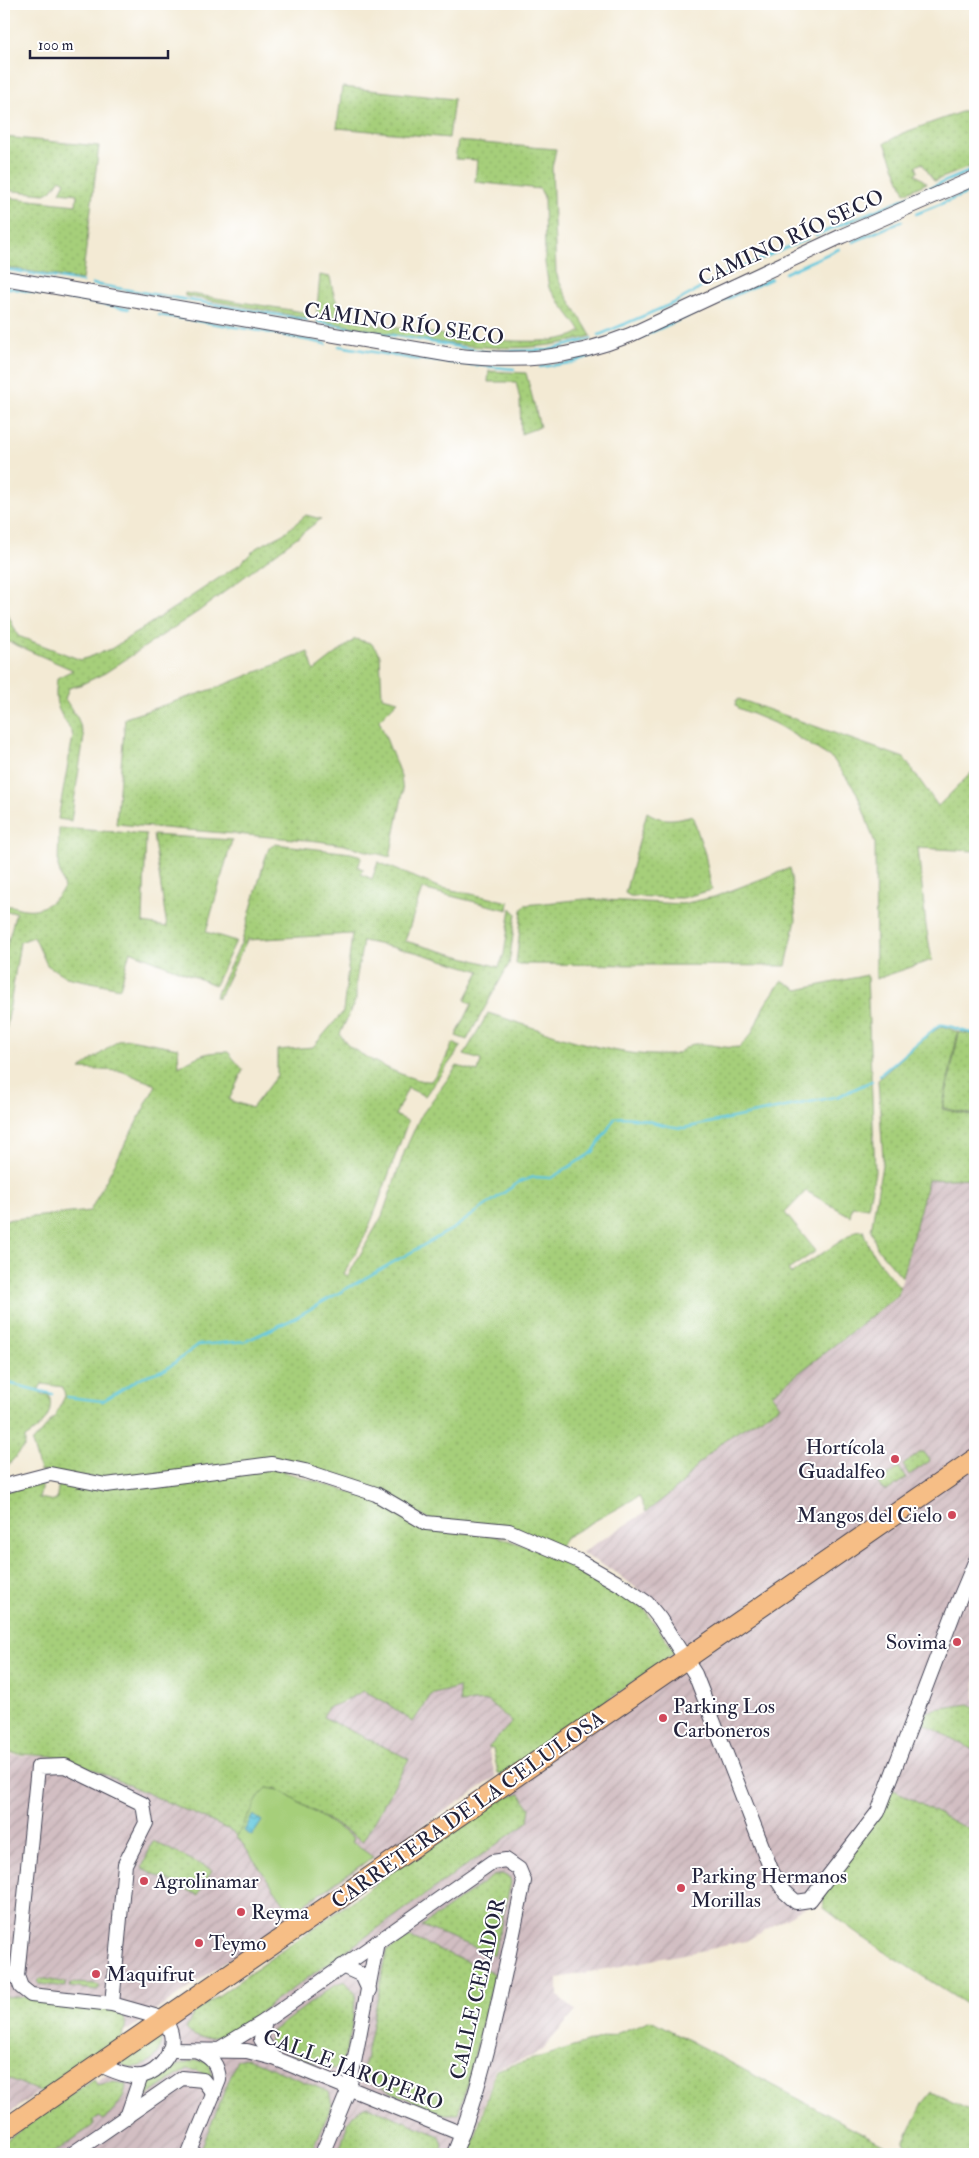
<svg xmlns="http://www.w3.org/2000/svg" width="979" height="2158" font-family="'IM FELL Double Pica',serif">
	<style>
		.industrial { fill: url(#industrial-furrows) }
		.grass { fill: url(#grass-dots); stroke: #64785a }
		.garden { fill: #a6cf7a; stroke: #64785a }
		.water { fill: url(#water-waves); stroke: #41748c }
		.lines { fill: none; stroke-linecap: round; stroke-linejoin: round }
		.stream { stroke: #60c7dd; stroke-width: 2.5 }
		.minor-casing { stroke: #414052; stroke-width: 16 }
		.highway-casing { stroke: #414052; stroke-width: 22 }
		.minor { stroke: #fff; stroke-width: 14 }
		.highway { stroke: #f6be86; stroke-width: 20 }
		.poi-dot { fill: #d1495b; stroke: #fff; stroke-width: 2 }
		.labels { text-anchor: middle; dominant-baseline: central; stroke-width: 4; stroke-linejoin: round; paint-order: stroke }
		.street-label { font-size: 21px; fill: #22223b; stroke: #fff }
		.poi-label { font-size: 21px; fill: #22223b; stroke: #fff; text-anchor: start }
	</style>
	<defs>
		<pattern id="industrial-furrows" width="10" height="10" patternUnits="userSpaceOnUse" patternTransform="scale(1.25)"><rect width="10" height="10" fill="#d2bec2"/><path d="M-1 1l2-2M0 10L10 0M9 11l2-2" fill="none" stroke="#b4a3a8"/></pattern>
		<pattern id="grass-dots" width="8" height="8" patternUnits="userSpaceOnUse" patternTransform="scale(1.25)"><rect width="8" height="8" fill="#a6cf7a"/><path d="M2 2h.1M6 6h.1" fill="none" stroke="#8fb16a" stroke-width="1.8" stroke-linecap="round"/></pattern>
		<pattern id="water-waves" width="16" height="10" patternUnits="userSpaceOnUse" patternTransform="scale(1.25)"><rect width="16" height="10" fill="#60c7dd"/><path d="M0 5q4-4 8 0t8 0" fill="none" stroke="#4fa1b4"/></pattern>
	</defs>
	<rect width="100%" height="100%" fill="#fff"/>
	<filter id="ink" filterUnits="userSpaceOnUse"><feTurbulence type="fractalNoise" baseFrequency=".02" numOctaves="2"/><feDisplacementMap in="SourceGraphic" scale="10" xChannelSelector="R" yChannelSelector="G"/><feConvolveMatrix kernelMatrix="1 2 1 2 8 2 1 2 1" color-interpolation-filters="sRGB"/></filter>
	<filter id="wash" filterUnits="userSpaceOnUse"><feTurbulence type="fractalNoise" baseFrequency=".0096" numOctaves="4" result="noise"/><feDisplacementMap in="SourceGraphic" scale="20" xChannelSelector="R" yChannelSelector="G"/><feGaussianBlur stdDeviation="1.12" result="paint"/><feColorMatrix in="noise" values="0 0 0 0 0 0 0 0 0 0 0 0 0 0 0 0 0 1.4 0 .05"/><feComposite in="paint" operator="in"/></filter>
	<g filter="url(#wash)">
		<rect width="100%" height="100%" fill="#f3ead4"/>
		<g class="industrial">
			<polygon points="975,1178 975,1237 973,1246 975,1246 975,1833 892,1789 838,1869 823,1897 746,1941 710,1949 558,1978 558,1996 576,2011 544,2048 532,2056 495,2069 468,2154 4,2154 4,2147 520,1781 686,1647 659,1606 617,1573 581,1553 646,1512 681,1485 696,1466 724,1440 780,1406 771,1394 898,1295 928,1180"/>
			<polygon points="459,1687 488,1701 512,1723 488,1748 496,1777 380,1854 4,2117 4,1755 66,1757 232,1831 236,1836 260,1795 275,1788 328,1707 344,1703 350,1697 364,1691 385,1702 413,1722 431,1695"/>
		</g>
		<g class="grass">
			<polygon points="342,87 454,99 449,138 337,128"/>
			<polygon points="975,107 975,165 934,181 922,163 916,166 918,172 915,174 927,183 905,193 885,143 903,133"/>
			<polygon points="4,137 99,146 82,280 4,267 4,197 76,205 77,194 60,192 65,182 60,179 51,191 45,194 4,190"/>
			<path d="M 458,141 L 556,149 L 552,168 L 556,272 C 561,292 581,316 591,336 C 500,364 408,335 316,320 L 320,275 L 330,277 C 335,302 337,311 360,322 C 401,328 552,356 581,331 L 549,288 L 545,263 L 544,197 L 540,189 L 475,182 L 477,160 L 455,159 Z"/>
			<polygon points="185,293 309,313 308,318 185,296"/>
			<polygon points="489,371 526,373 540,427 521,434 520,400 516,382 488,382"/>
			<path d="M 306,515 L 321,519 L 199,611 L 105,673 L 80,685 L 69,688 L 65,699 L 78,719 L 84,737 L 71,821 L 58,819 L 73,736 C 70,726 65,723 61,714 C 54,702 56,691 57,678 L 73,670 L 7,641 L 4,632 L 4,606 L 18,636 L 81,660 L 111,649 L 189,598 L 240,564 L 256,548 L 283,534 Z"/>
			<polygon points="355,639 371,643 380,655 382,697 398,701 379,720 401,777 403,792 390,857 344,845 318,841 116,824 125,718 213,689 308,652 314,671"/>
			<polygon points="739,699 904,758 938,806 975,769 975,851 918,848 926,926 932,960 876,979 875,843 857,793 833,759 776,724 738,708 735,705 736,701"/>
			<path d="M 647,812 C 662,822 676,820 692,815 L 705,854 L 712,890 L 682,898 L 630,896 L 625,893 Z"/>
			<path d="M 59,828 L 146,834 L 143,923 L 167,927 L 153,835 L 232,840 L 206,932 L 236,941 L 215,985 L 130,951 L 120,988 L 66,977 L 47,965 L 34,937 L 20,942 L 4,1044 L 4,956 L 16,912 L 4,912 L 4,907 C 10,905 13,906 19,908 C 40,913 51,904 64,888 L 58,866 Z"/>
			<path d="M 275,844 L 351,853 L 362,856 L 358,867 L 363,869 L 361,874 L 372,879 L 378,862 L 438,887 L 509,902 L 508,910 L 422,889 L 405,941 L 499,967 L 504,954 L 511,908 L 516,913 L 509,964 L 467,1040 L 456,1036 L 472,1004 L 465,1000 L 480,971 L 415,952 L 363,941 L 356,981 L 356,999 L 340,1034 C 342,1038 345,1043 349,1046 C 365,1058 412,1083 431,1081 L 443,1064 L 453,1043 L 461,1047 L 425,1096 L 408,1088 L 395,1115 L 408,1121 L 375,1212 L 365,1236 L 344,1274 L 348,1276 L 382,1216 L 405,1150 L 420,1117 L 457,1066 L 478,1072 L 481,1060 L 464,1055 L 488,1013 C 547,1031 609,1058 671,1055 C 680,1055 686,1044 695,1044 C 712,1043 721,1049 740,1047 L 752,1033 L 764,1006 L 782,980 L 798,990 L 867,975 L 875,1172 L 868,1207 L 852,1206 L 850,1216 L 806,1191 L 785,1213 L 816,1251 L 788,1270 L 791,1274 L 856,1231 L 863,1230 C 869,1252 884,1270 900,1287 L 898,1295 L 772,1394 L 780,1406 L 724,1440 L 696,1466 L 681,1485 L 646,1512 L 639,1496 L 566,1537 L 559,1548 L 434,1521 L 314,1469 L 106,1479 L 40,1471 L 32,1443 L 55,1416 L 65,1396 L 63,1387 L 42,1384 L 39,1389 L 42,1394 L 49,1395 C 55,1414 41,1428 25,1438 L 25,1446 L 4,1470 L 4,1220 L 90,1211 L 156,1085 L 121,1071 L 80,1069 L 119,1040 L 130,1039 L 178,1048 L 179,1067 C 196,1056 207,1051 228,1052 L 243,1070 L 229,1100 L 252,1108 L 277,1075 L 277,1050 L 313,1047 L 343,1012 L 352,934 L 247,940 L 219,997 L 215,997 L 242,941 L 265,859 L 269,848 Z"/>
			<polygon points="790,868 796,920 786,966 516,964 522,910 525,905 585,899 682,904 714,897"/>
			<polygon points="943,1026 958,1032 942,1109 975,1116 975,1178 928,1180 902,1277 877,1248 871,1230 883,1159 878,1080 928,1034"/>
			<polygon points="959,1032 975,1035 975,1115 943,1108"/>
			<polygon points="922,1451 930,1461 909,1475 903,1465"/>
			<path d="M 271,1468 L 374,1499 L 427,1530 L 492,1535 L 554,1555 L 621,1591 L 645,1610 L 675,1652 L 502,1776 L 498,1773 L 493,1749 L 488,1748 L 512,1722 L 488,1701 L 460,1703 L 459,1687 L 431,1695 L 413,1722 L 385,1702 L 364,1691 C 350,1697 342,1704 328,1707 L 323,1717 L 409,1759 L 363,1841 L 275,1788 L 255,1804 L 237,1836 L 232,1831 L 66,1757 L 4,1753 L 4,1492 L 43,1480 L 39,1498 L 56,1501 L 59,1482 Z"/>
			<polygon points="899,1468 906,1478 887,1491 882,1489 878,1483"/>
			<polygon points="969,1704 975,1707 975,1751 919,1721 922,1714 935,1709"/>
			<polygon points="892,1789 975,1833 975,2010 862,1937 824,1908 823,1897 838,1869"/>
			<path d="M 520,1794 L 530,1808 L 528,1822 L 227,2035 C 211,2037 197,2042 186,2029 L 194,2013 L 397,1869 L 504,1798 Z"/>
			<polygon points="153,1841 212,1870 198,1895 142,1868"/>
			<polygon points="502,1874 510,1878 511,1882 494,1955 422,1926 493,1876"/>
			<polygon points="410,1937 495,1974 467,2085 458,2114 443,2114 361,2079 387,1951"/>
			<polygon points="41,1978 66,1983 66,1987 40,1984 37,1981"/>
			<path d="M 345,1981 L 356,1994 C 353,2013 350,2058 335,2069 L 329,2068 L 269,2044 L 271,2032 L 336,1984 Z"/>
			<polygon points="71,1983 97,1984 100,1987 97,1990 70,1987"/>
			<path d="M 4,1996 L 109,2005 C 126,2012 130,2025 120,2040 L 45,2094 L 4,2076 Z"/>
			<polygon points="651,2020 896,2151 894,2154 470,2154 496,2070 613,2035"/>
			<path d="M 161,2031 C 164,2055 148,2071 124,2066 L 119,2059 Z"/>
			<polygon points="247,2058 329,2092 332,2105 311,2154 199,2154 237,2060"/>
			<path d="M 197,2060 L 210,2063 L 213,2085 L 199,2071 L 187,2069 L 141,2100 C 141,2074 177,2064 197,2060 Z"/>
			<path d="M 94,2078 L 97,2085 L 113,2082 L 126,2084 C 126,2098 114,2112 103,2120 L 100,2117 L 93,2121 L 95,2124 L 52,2154 L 4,2154 L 4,2142 Z"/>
			<polygon points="932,2092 975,2113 975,2154 924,2154 904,2142 924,2102"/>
			<path d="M 367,2106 L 440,2136 L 443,2145 L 441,2154 L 354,2154 L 340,2149 C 346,2131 347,2112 367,2106 Z"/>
		</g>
		<polygon class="garden" points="267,1788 279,1790 354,1838 352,1842 373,1857 291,1913 237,1836 260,1795"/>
		<polygon class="water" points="253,1815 262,1821 252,1836 244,1831"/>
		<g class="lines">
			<g class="stream">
				<polyline points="916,214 975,190"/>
				<polyline points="816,235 975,169"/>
				<polyline points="853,242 902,221"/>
				<polyline points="4,269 82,282"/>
				<polyline points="785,273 839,249"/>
				<polyline points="93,284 307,320"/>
				<polyline points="4,287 128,309"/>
				<polyline points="708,307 771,279"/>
				<polyline points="159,315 261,331 326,344"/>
				<polyline points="318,322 487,352 549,350 591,339"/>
				<polyline points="599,335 676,302 722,276 807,239"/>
				<polyline points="634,340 699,311"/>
				<polyline points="339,346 414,359 514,369"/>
				<polyline points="540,367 571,363 610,349"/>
				<path d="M 880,1075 L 939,1025 C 949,1023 961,1033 975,1033"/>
				<polyline points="4,1382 52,1394"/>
				<path d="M 67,1397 L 103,1401 L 142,1377 L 166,1369 L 198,1345 L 246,1341 L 289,1321 L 454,1228 L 519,1182 L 534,1177 L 551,1178 L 593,1152 L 615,1118 C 637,1114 659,1127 684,1128 L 839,1096 L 872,1081"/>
			</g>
		</g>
	</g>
	<g filter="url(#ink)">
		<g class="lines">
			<g class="minor-casing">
				<g id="minor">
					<path d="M 4,278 L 451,355 C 518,363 567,360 630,335 L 842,236 L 975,178"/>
					<polyline points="4,1486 50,1474 106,1485 272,1464 305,1471 376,1494 426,1523 509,1531 579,1561 623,1586 647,1603 660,1619 695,1674 772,1872 785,1892 796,1902 810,1900 878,1812 956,1607 975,1562"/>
					<polyline points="342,1966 362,1975 369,1990"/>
					<polyline points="265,2021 261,2039 274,2058"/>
					<path d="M 219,2049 L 265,2021 L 492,1862 L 506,1860 L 519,1869 L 524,1881 C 504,1972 489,2068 454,2154"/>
					<polyline points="169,2050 247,2051 274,2058 462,2134"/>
					<path d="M 100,2065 C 112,2070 128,2078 142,2076 C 159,2072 175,2052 171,2034 C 170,2029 167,2024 165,2019 L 112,2004 L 31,1995 L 21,1987 L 17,1976 L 38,1767 L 65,1766 L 143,1804 L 146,1823 L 125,1864 L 112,2004"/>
					<polyline points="127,2117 141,2076"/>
					<polyline points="72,2154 182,2078 203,2080 214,2094"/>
					<path d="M 189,2154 L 219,2080 C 218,2064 212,2058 198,2051"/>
					<polyline points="322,2154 349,2089 377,1942"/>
				</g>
			</g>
			<g class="highway-casing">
				<polyline id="highway" points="4,2130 975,1459"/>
			</g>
			<use href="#minor" class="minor"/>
			<use href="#highway" class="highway"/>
		</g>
	</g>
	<g class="poi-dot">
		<circle cx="895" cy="1459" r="5"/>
		<circle cx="952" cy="1515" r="5"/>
		<circle cx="957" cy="1642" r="5"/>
		<circle cx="663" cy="1718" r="5"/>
		<circle cx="144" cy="1881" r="5"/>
		<circle cx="681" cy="1888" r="5"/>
		<circle cx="241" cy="1912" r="5"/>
		<circle cx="199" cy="1943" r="5"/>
		<circle cx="96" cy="1974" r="5"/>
	</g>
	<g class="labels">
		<g class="street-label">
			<text transform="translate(791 238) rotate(-25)">CAMINO RÍO SECO</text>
			<text transform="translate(404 324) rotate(8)">CAMINO RÍO SECO</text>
			<text transform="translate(468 1810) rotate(-35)">CARRETERA DE LA CELULOSA</text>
			<text transform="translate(478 1989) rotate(-77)">CALLE CEBADOR</text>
			<text transform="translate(353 2070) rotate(21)">CALLE JAROPERO</text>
		</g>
		<g class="poi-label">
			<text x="885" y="1447" text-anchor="end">Hortícola<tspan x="885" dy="24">Guadalfeo</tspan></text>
			<text x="942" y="1515" text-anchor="end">Mangos del Cielo</text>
			<text x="947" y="1642" text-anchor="end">Sovima</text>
			<text x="673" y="1706">Parking Los<tspan x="673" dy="24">Carboneros</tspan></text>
			<text x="691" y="1876">Parking Hermanos<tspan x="691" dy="24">Morillas</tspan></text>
			<text x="154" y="1881">Agrolinamar</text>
			<text x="251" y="1912">Reyma</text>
			<text x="209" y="1943">Teymo</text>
			<text x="106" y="1974">Maquifrut</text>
		</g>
	</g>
	<rect width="979" height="2158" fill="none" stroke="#fff" stroke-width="20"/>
	<path d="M30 50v8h138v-8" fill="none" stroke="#22223b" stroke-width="2.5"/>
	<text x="38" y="50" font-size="15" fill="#22223b" stroke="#ffffff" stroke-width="4" paint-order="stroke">100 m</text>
</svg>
